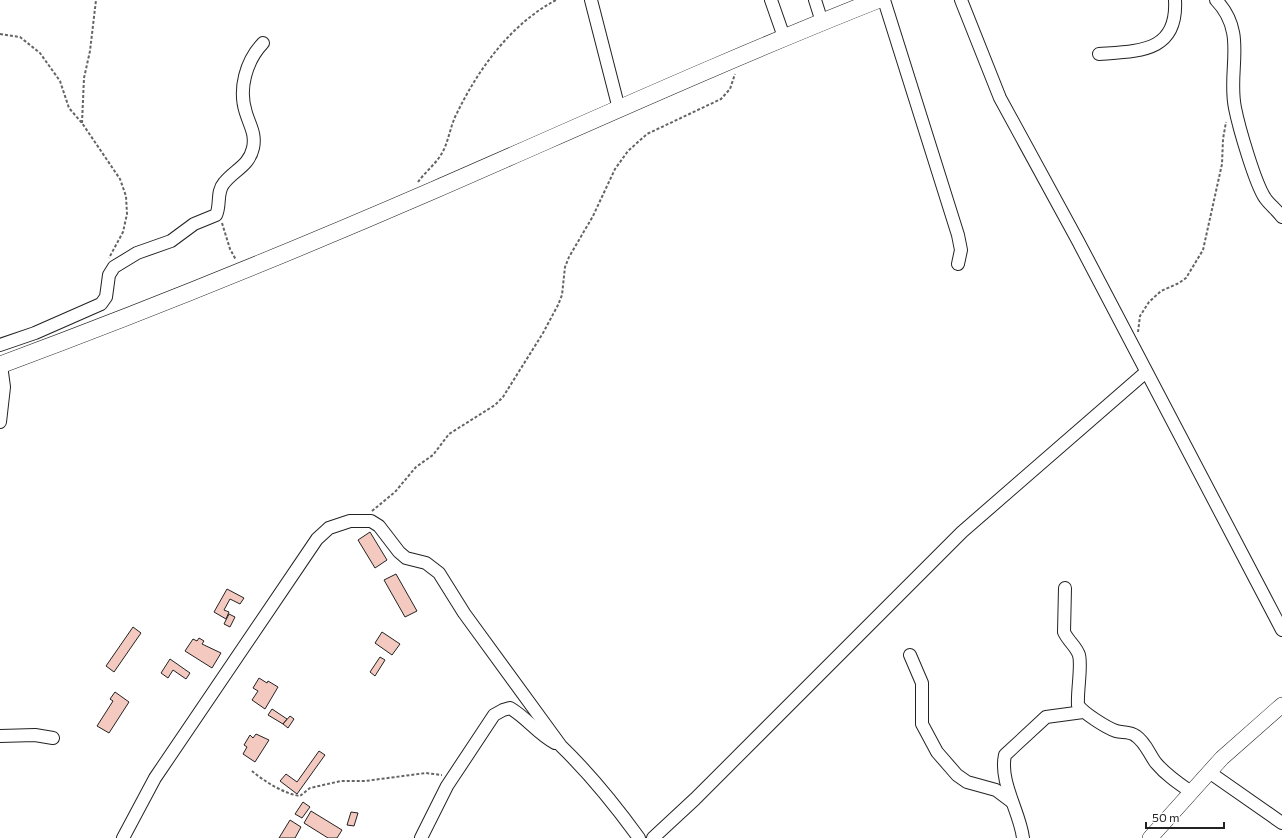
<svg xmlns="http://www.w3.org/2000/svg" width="1282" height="838" font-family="Commissioner,sans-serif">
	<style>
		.building { fill: #f3c9c0; stroke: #222 }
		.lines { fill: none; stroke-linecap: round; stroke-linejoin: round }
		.minor-casing { stroke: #222; stroke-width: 14 }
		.major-casing { stroke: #222; stroke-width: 16 }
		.highway-casing { stroke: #222; stroke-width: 18 }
		.path { stroke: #646464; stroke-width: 2; stroke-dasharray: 3 2; stroke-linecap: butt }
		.minor { stroke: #fff; stroke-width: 12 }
		.major { stroke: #fff; stroke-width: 15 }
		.highway { stroke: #fff; stroke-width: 17 }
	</style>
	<rect width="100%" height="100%" fill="#fff"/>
	<g class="building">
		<polygon points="370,532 387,560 375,568 358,540"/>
		<polygon points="396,574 417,611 405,617 384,580"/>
		<polygon points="227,589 244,598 240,604 230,599 224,610 229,612 226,619 214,612"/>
		<polygon points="229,614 235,617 230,627 224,624"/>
		<polygon points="133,627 141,633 114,672 106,666"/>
		<polygon points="382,632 400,644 392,655 375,643"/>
		<polygon points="199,638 204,641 202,644 221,653 212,668 185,651 193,639 197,641"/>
		<polygon points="380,657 385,660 375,676 370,672"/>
		<polygon points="170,659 190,673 186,679 173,670 168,678 161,673"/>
		<polygon points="259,678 267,683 268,681 278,687 265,709 252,700 258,691 253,688"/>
		<polygon points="115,692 129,702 109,733 97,726 113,701 110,699"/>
		<polygon points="272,709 287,719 283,724 268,715"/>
		<polygon points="290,716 294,719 288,728 283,724"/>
		<polygon points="256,734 269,740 255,762 243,754 247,747 244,745 250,735 253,738"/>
		<polygon points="319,751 325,755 297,794 280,781 286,774 297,782"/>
		<polygon points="303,802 310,807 302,818 295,814"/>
		<polygon points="311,811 342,830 337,838 328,838 304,823"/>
		<polygon points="351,812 358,813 354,826 347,825"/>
		<polygon points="290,820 301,827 295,838 279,838"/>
	</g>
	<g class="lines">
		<g class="minor-casing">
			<g id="minor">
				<polyline points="591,0 619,109"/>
				<polyline points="771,0 784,37"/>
				<polyline points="815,0 822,22"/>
				<polyline points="884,0 958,235 961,250 958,264"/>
				<polyline points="961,0 1000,98 1078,241 1282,630"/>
				<path d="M 1216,0 C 1248,33 1227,70 1235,108 C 1239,128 1255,183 1265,198 C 1270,205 1277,210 1282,217"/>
				<path d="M 1099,54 C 1140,51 1178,52 1175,0"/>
				<path d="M 0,345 L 35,333 L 101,304 L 106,297 L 109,275 L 114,267 L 137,253 L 171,241 L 194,224 L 216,215 C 221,205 216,192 224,183 C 234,170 249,166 253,148 C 256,134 250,126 246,113 C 238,89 246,61 263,43"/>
				<polyline points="0,422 4,387 1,365"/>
				<path d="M 1065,588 L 1064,632 C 1068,641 1076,646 1079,655 C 1082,666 1077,691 1078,705 C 1083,713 1107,728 1116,731 C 1122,733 1130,731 1136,736 C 1146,743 1149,754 1156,763 C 1166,775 1178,783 1191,792"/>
				<polyline points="910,655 922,683 922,724 937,752 957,775 967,782 996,790 1012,802"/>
				<polyline points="0,736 35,735 53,738"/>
				<polyline points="1209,772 1282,823"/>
				<path d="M 123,838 L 155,778 L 317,539 L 329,528 L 350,521 L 371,521 L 379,526 L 399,552 L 406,558 L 426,563 L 439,573 L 464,613 L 561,746 C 590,774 615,805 639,838"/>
				<path d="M 421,838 L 447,786 L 494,715 L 503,710 L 510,708 C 527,718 538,734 555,743"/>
				<polyline points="653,838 695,799 962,532 1146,372"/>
				<path d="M 1023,838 C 1020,812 999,782 1005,755 L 1046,717 L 1083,712"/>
			</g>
		</g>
		<g class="major-casing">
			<polyline id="major" points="1150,838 1222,758 1282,705"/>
		</g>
		<g class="highway-casing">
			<path id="highway" d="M 0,365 C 146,311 291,252 434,190 C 581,126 728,59 877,0"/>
		</g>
		<g class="path">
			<polyline points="0,34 20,37 40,53 60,81 69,108 82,123 120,179 126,196 127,214 123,232 109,258"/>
			<polyline points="82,123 84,78 90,51 96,0"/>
			<path d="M 418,182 C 425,172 436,164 442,153 C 449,141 450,126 457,113 C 479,68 511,24 556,0"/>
			<polyline points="222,223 230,249 236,260"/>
			<polyline points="1138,332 1140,316 1149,302 1161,291 1179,283 1186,278 1203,250 1222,164 1223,139 1226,122"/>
			<polyline points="372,511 395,492 416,467 433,455 449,434 495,405 503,397 543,333 558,305 562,295 565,267 569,257 593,216 615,169 628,151 647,134 721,99 730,89 735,74"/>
			<path d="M 252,771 C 265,782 285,794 300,796 L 310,788 L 341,781 L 365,781 L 426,773 L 442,775"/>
		</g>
		<use href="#minor" class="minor"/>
		<use href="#major" class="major"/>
		<use href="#highway" class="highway"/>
	</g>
	<path d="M1146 822v6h78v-6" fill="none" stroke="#222222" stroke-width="2"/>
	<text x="1152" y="822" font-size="12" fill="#222222" stroke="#ffffff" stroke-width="3" paint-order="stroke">50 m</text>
</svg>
